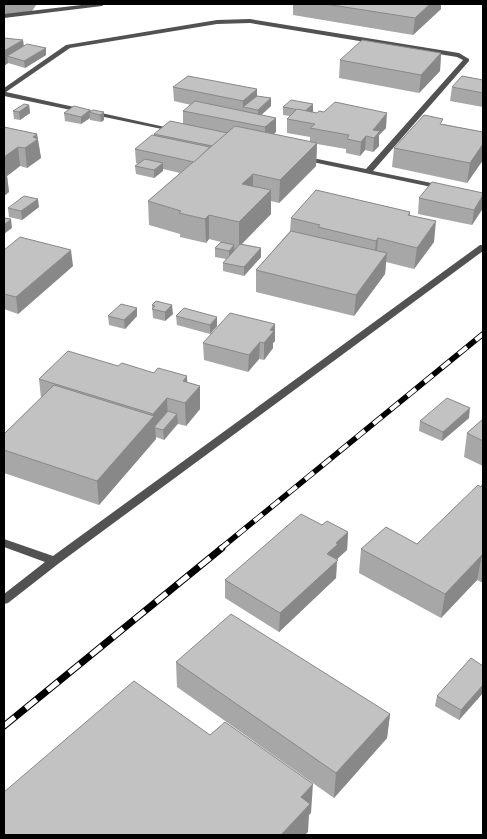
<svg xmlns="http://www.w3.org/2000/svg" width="487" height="839" font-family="'IBM Plex Sans',sans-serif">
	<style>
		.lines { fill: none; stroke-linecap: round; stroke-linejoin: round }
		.river { fill: #a0a0a0; fill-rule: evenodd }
		.lane { fill: #525252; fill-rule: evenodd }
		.street { fill: #525252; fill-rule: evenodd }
		.rail-far1-casing { stroke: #000; stroke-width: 5.5 }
		.rail-casing { stroke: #000; stroke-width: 7 }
		.rail-far1 { stroke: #fff; stroke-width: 4; stroke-dasharray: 11; stroke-linecap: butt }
		.rail { stroke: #fff; stroke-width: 5; stroke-dasharray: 14; stroke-linecap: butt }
		.wall { fill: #a7a7a7 }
		.shaded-wall { fill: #888 }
		.building { fill: #c2c2c2; stroke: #888 }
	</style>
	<rect width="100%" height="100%" fill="#fff"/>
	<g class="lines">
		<polygon class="river" points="4,4 37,4 32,11 4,16"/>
		<g class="lane">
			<polygon points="250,19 459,53 469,59 469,61 373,171 446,186 446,190 303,160 299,158 303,156 366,169 463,60 457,57 250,23 217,24 70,48 6,92 174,129 177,131 176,132 4,96 4,88 66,45 217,20"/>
			<polygon points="480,245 483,245 483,251 58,564 8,603 4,604 4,594 45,562 4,547 4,539 53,556"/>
		</g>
		<polygon class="street" points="90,4 105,4 102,6 4,18 4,14"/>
		<g class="rail-far1-casing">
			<polyline id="rail-far1" points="220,549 483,334"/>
		</g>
		<g class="rail-casing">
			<polyline id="rail" points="4,726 222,548"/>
		</g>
		<use href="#rail-far1" class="rail-far1"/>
		<use href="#rail" class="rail"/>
	</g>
	<g class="wall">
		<polygon points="293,4 441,4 441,9 413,35 293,15"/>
		<polygon points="4,38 23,40 24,46 46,55 25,68 8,63 4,66"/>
		<polygon points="441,53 440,71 419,93 339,78 340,60"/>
		<polygon points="483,80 483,107 450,101 452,87"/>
		<polygon points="173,87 257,96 271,98 271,106 261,115 276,118 276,132 273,134 310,142 310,137 287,133 287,119 290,116 283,115 283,107 313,104 313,112 312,112 386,128 379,135 379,146 373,152 365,150 360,156 346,153 346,149 317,144 316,166 279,203 271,201 271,214 241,244 261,248 261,257 244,276 223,271 223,263 226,259 215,257 215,248 221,242 209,239 206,243 180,237 180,234 149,225 148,201 180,173 163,169 163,171 154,178 136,174 135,166 138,164 136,163 135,149 154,135 154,134 183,123 183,111 191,105 174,101"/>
		<polygon points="29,105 30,113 20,120 14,119 13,111"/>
		<polygon points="90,110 91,112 104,112 104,120 101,122 90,120 90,118 81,124 65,121 64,113"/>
		<polygon points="443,124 483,132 483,160 467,183 392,167 394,148"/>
		<polygon points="4,127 37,134 41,158 27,168 20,166 7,176 9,192 4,196"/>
		<polygon points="419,198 483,208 472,225 418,214"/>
		<polygon points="39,207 22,220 9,217 8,208"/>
		<polygon points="410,212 410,215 434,242 414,269 386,262 385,274 354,316 256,292 256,270 290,231 291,218"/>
		<polygon points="4,250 73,266 18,314 4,309"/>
		<polygon points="156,301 173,314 165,321 153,318 152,305"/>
		<polygon points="137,308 137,316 125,329 109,325 108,316"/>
		<polygon points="176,316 217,317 217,326 210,334 177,325"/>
		<polygon points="275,341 273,343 273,348 264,360 259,359 248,372 204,360 203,343"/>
		<polygon points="118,366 200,386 200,409 186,426 178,424 164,440 156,437 156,439 99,505 4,473 4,434 41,398 39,379"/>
		<polygon points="469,418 442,441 419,431 420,421"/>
		<polygon points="483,419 483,466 464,457 467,433"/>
		<polygon points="483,484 483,583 477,580 441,618 359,573 361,549 417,544"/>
		<polygon points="348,532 347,550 337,559 336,578 279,632 225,598 225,580"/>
		<polygon points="176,662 390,714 387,738 334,798 177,687"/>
		<polygon points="483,666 483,693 459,720 435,706 437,696"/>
	</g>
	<g class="shaded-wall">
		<polygon points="430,4 441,4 441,9 413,35 415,18"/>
		<polygon points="23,40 24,54 7,56 8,63 4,66 4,51"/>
		<polygon points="46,48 46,55 25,68 24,61"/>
		<polygon points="441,53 440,71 419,93 421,75"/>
		<polygon points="257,89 257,103 243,107 243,101"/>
		<polygon points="271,98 271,106 258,118 258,110"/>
		<polygon points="313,104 313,112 304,119 305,112"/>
		<polygon points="29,105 30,113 20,120 19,112"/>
		<polygon points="90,110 91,113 89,112 90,118 81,124 81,117"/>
		<polygon points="104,112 104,120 101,122 100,115"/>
		<polygon points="387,113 386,128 379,135 379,146 373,152 374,138 373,130"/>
		<polygon points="276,118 276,132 265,142 265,127"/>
		<polygon points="37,134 41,158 27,168 25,148 33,137"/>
		<polygon points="366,136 365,150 360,156 361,142"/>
		<polygon points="317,143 316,166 279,203 280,180"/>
		<polygon points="483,144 483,160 467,183 470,163"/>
		<polygon points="18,147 20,166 7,176 9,192 4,196 4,157"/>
		<polygon points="163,163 163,171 154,178 154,170"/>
		<polygon points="253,174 253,197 242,184"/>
		<polygon points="271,190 271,214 239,247 239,222"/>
		<polygon points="483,195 483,208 472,225 474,210"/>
		<polygon points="38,199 39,207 22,220 21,211"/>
		<polygon points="209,215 209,239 206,243 205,219"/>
		<polygon points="11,219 12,228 4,234 4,225"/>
		<polygon points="436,221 434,242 414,269 417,248"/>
		<polygon points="378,238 376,259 374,262 376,241"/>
		<polygon points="234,245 235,253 229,260 229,251"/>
		<polygon points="261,248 261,257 244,276 244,267"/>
		<polygon points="71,250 73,266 18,314 16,297"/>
		<polygon points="387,253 385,274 354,316 356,295"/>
		<polygon points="172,305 173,314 165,321 165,312"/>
		<polygon points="137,308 137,316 125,329 124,320"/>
		<polygon points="217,317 217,326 210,334 210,325"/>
		<polygon points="275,324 275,341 273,343 273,348 264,360 264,343 270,330"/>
		<polygon points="260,342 259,359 248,372 249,355"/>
		<polygon points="187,376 188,399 183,381"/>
		<polygon points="200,386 200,409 186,426 185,403"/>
		<polygon points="167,398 168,421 155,428 156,439 99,505 97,481 153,417 153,414"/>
		<polygon points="470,408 469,418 442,441 443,432"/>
		<polygon points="177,414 178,423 164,440 163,430"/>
		<polygon points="348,532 347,550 337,559 336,578 279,632 280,613 336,543"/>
		<polygon points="482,555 477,580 441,618 445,594"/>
		<polygon points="483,685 483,693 459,720 461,710"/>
		<polygon points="390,714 387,738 334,798 336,773"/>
		<polygon points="313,784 311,813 309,815 308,832 305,835 281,835 301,797"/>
	</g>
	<g class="building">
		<polygon points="325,4 430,4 415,18"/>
		<polygon points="4,38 23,40 4,51"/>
		<polygon points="362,40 441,53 421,75 340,60"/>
		<polygon points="27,44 46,48 24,61 7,56"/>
		<polygon points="188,76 257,89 243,101 173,87"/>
		<polygon points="462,76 483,80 483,93 452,87"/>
		<polygon points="257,96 271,98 258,110 243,107"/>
		<polygon points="291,100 313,104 305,111 283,107"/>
		<polygon points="195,101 276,118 265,127 183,111"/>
		<polygon points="335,102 387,113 373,130 380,131 374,138 366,136 361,142 347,139 349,135 310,128 315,124 287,119 297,109 317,113 319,111 324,112"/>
		<polygon points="24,104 29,105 19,112 13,111"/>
		<polygon points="74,106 90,110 81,117 64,113"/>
		<polygon points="93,110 104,112 100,115 89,112"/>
		<polygon points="424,115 443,119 440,124 483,132 483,144 470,163 394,148"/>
		<polygon points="170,121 228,133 212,146 154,134"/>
		<polygon points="235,126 317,143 280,180 253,174 242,184 271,190 239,222 209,215 205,219 179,213 181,211 148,201"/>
		<polygon points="4,127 37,134 33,137 38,139 25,148 18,147 4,157"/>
		<polygon points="152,135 210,147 194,162 135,149"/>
		<polygon points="145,159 163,163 154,170 135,166"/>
		<polygon points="432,182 483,193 483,195 474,210 419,198"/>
		<polygon points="316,190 410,212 408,215 436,221 417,248 378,238 376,241 318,227 320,225 291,218"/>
		<polygon points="24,196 38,199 21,211 8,208"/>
		<polygon points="4,218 11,219 4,225"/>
		<polygon points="291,231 387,253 356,295 256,270"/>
		<polygon points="20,237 71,250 16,297 4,294 4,250"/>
		<polygon points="221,242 234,245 229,251 215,248"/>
		<polygon points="240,244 261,248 244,267 223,263"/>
		<polygon points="156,301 172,305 165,312 152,309 155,306 152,305"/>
		<polygon points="121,304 137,308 124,320 108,316"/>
		<polygon points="184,308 217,317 210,325 176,316"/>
		<polygon points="230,313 275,324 270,330 274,331 264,343 260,342 249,355 203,343"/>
		<polygon points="68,351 118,366 122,363 154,373 158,368 187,376 183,381 200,386 185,403 167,398 153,414 39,379"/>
		<polygon points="54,385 154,416 97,481 4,450 4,434"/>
		<polygon points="447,398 470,408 443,432 420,421"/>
		<polygon points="168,411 177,414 163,430 155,428 155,426"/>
		<polygon points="483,419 483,441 467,433"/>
		<polygon points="483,484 483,556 482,555 445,594 361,549 386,527 417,544 478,485 481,487"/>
		<polygon points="301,514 322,525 327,521 348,532 336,543 338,544 327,554 338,560 280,613 225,580"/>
		<polygon points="231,614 390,714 336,773 176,662"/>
		<polygon points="471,658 483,666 483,685 461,710 437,696"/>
		<polygon points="134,681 210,735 225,722 313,784 301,797 310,804 281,835 4,835 4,792"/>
	</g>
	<rect width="487" height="839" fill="none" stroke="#000000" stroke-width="10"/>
</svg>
